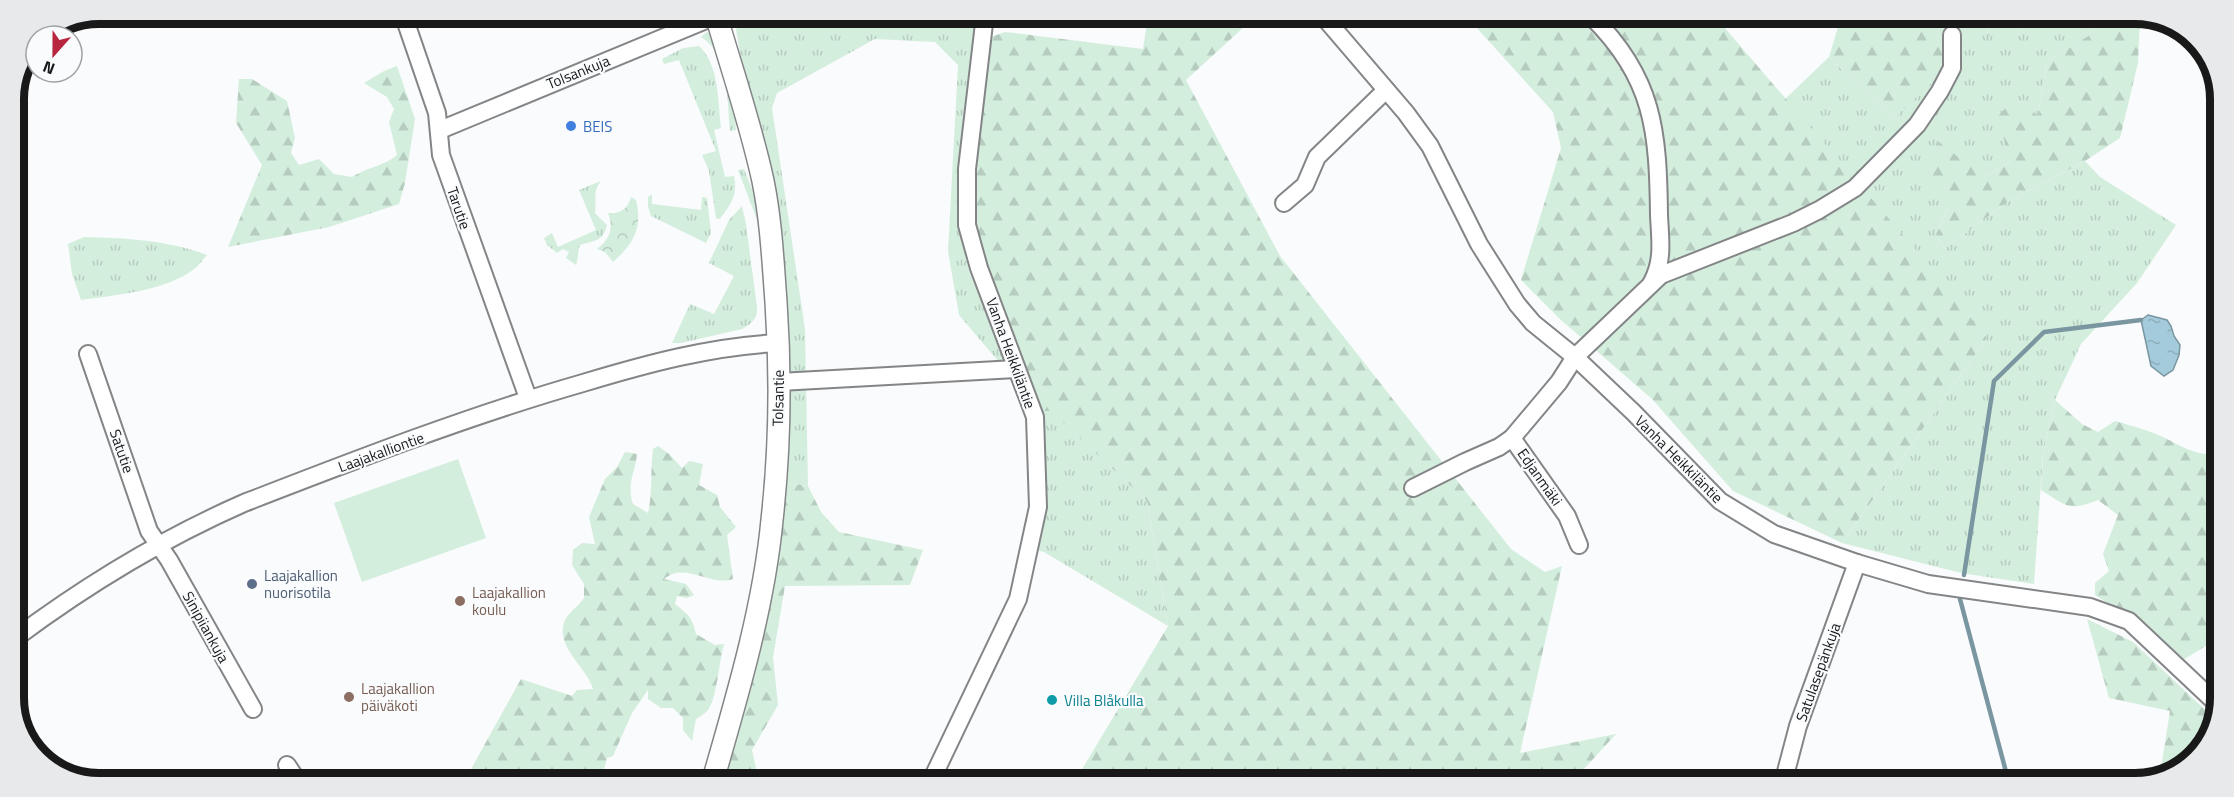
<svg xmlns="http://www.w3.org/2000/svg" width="2234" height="797" font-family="'Titillium Web',sans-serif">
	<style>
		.grass { fill: url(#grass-tufts) }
		.forest { fill: url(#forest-firs) }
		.park { fill: url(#park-crowns) }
		.garden { fill: #d4eede }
		.water { fill: url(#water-ripples); stroke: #7a96a1; stroke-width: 1.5 }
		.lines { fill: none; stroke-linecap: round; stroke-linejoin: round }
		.stream { stroke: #7a96a1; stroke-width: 4.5 }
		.minor-casing { stroke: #848587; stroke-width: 20 }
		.tertiary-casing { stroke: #848587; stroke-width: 24 }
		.minor { stroke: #fff; stroke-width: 16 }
		.tertiary { stroke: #fff; stroke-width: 21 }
		.shop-dot { fill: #3f7fe0; stroke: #f9fbfc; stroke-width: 2 }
		.service-dot { fill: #5c6f8a; stroke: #f9fbfc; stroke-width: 2 }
		.education-dot { fill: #8d6e63; stroke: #f9fbfc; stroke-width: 2 }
		.culture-dot { fill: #0f9aa8; stroke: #f9fbfc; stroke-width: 2 }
		.labels { text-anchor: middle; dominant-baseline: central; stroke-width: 4.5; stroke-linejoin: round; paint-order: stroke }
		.street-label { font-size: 15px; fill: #19191a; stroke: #f9fbfc }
		.shop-label { font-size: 15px; fill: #366cbe; stroke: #f9fbfc; text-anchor: start }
		.service-label { font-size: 15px; fill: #4e5e75; stroke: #f9fbfc; text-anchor: start }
		.education-label { font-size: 15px; fill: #785e54; stroke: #f9fbfc; text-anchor: start }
		.culture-label { font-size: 15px; fill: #0d838f; stroke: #f9fbfc; text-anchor: start }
		.rim { fill: none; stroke: #19191a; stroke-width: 8 }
	</style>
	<defs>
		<pattern id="grass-tufts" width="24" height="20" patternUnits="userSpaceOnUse" patternTransform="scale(1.5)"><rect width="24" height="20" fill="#d4eede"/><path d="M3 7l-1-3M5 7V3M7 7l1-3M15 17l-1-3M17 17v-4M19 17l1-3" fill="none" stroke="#b5ccbe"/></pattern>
		<pattern id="forest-firs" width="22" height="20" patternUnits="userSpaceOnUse" patternTransform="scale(1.5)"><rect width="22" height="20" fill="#d4eede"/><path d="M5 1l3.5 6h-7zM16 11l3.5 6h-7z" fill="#b5ccbe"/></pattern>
		<pattern id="park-crowns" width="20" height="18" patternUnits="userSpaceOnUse" patternTransform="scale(1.5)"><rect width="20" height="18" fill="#d4eede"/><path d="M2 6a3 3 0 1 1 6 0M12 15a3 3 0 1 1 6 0" fill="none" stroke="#b5ccbe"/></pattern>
		<pattern id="water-ripples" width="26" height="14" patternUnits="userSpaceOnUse" patternTransform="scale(1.5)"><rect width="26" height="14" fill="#a4cbdb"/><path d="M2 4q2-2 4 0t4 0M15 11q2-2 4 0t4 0" fill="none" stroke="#8daebb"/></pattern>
	</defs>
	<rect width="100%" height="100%" fill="#f9fbfc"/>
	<g class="grass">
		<polygon points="743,15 980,15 960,228 969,271 1015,381 959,315 948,251 958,65 935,42 875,39 777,93 772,108 805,329 808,486 786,483 789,395 766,150 740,53 736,30"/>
		<polygon points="1934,17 1985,18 1989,36 2017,36 2021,18 2088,18 2091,35 2047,62 2038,115 2011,161 1984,177 1949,206 1936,235 1944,249 2006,203 2085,161 2100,177 2176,225 2137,283 2081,344 2055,400 2043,454 2034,584 1961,573 1842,543 1987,338 1784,100 1829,57 1893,119 1946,68"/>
		<path d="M 707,32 L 715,37 L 732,83 L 736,130 L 730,131 C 727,101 730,54 701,37 Z"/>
		<path d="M 699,46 C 719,64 718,102 721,128 L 714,130 L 725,177 L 734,176 C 738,195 731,204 720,219 L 716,218 L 709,171 L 702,155 L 716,151 L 679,60 L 664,64 L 662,59 L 683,48 Z"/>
		<polygon points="744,169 756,199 759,225 738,170"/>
		<path d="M 601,181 C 592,192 597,201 595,213 L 607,225 C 603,242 595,240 580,245 C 577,252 579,257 576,265 L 566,258 L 569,252 L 563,249 L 557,253 L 547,245 L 544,238 L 552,233 L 558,247 L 596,230 L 579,190 Z"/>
		<polygon points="652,194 652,204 701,210 702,197 707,198 711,233 706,243 651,216 648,207 648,197"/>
		<path d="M 742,206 L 746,224 L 757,307 C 758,319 751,324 742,329 L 681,343 L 672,343 L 690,304 L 714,314 L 734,276 L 709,263 L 729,220 Z"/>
		<path d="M 84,237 C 126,238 167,240 207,255 C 203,259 199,266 194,269 C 166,291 115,295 81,300 L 72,274 L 68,244 Z"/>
		<polygon points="1051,410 1147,501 1168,626 1044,552 1036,550 1040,411"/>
	</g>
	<g class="forest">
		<polygon points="1148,16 1256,16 1186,80 1280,256 1511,549 1545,572 1562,566 1520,753 1616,734 1572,782 1075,781 1168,626 1147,501 1051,411 1040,411 975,237 972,176 988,38 1005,32 1143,49"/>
		<polygon points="1466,16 1734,17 1724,27 1926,262 1987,338 1842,543 1733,491 1652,399 1562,321 1521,280 1561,148 1553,112"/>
		<polygon points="1841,17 1934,17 1947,68 1893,119 1829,57"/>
		<polygon points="1985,18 2021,18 2017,37 1989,36"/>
		<polygon points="2088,18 2140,18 2138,63 2120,138 2085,161 2006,203 1944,249 1936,235 1949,206 1925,181 1928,162 1939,142 1984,177 2011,161 1997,117 2014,99 2038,115 2047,62 2090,35"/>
		<path d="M 397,66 L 415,119 L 405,183 L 399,204 L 329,227 L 228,247 L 262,165 L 236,123 L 239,79 L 252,79 L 287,101 L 295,138 L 291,153 L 299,165 L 319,159 L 334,174 L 352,177 C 367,167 383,167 397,155 L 389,122 L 394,109 L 387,97 L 364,83 L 384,71 Z"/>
		<path d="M 2055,400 L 2082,424 L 2098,432 L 2115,421 C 2132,426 2149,430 2165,438 C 2183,447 2196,456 2218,454 L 2217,639 L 2183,660 L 2155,632 L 2095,595 L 2095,583 L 2109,571 L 2103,554 L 2118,515 L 2098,500 C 2068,512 2067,506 2041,490 L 2043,454 Z"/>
		<path d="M 658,446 L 669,454 L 682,468 L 689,461 L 703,464 L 699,485 L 717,495 L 720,507 L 736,527 L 727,535 L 733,579 C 709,587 686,561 664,579 L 686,584 L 694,595 L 687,598 L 677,596 L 675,604 C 689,615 692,617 696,634 L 715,645 L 724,644 C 719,661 717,698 708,710 C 705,714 700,716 696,719 L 692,741 L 683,730 L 683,718 L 673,708 L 661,708 L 648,699 L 648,690 L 632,713 L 613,756 L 607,758 L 603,774 L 606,780 L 465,780 L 521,679 L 572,696 L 577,690 L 593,689 C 587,667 554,647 565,620 C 569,613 579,605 584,598 L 584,584 L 572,565 L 573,550 L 582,543 L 595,544 L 589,517 L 605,479 L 617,467 L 625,452 L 637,454 C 635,474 626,484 633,504 L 648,513 C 653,492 650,471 653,449 Z"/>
		<polygon points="786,483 808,486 821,512 839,532 923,550 910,585 785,586 773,657 778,705 752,750 757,773 764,781 725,780 754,674 775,577"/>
		<polygon points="2087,619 2133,642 2216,720 2216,725 2187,766 2160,775 2170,711 2109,698"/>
	</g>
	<path class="park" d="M 631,197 L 636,200 C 643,229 633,244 613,262 L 605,252 L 597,249 C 610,239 614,229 608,213 C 620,214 628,209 631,197 Z"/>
	<polygon class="garden" points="458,459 486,538 362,582 334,503"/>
	<polygon class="water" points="2148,315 2167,320 2171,326 2174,336 2180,345 2179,355 2173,370 2164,376 2151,366 2141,320"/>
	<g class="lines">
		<g class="stream">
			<polyline points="1964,575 1994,381 2044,332 2141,320"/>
			<polyline points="1960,599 2009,783"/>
		</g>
		<g class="minor-casing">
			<g id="minor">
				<polyline points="403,14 437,113 441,155 528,398"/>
				<polyline points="1323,16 1406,113 1430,146 1479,244 1517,304 1533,323 1575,357 1633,412 1720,501 1774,534 1857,563 1928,584 2090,607 2129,621 2216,703"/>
				<path d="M 1592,17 C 1654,78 1658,132 1659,215 C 1660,239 1664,260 1652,282"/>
				<polyline points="440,130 718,15"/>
				<polyline points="1284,203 1305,185 1317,157 1386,90"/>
				<polyline points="88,354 149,531 169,560 253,709"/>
				<polyline points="779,382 1016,369"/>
				<polyline points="1413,488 1465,462 1499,447 1512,438"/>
				<polyline points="1579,545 1567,516 1512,438 1559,382 1575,357 1661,275 1793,223 1819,210 1855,188 1917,125 1940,91 1952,68 1952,35"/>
				<path d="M 14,639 C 85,586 162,539 244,503 C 355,460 468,416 583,383 C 646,364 712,346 779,343"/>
				<polyline points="287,765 297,780"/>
				<polyline points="931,781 1018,599 1038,507 1035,417 979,268 967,225 967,169 985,15"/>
				<polyline points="1783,783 1798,726 1857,563"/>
			</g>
		</g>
		<g class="tertiary-casing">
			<path id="tertiary" d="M 713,780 C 737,697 764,606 772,520 C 780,448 781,375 776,302 C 773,262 771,220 763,181 C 751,125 732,70 716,15"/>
		</g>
		<use href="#minor" class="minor"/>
		<use href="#tertiary" class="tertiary"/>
	</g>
	<circle class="shop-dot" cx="571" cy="126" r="6"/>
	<circle class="service-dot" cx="252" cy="584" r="6"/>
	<g class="education-dot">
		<circle cx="460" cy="601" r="6"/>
		<circle cx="349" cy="697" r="6"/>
	</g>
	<circle class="culture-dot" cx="1052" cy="700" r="6"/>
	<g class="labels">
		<g class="street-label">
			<text transform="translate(578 72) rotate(-22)">Tolsankuja</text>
			<text transform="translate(459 208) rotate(71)">Tarutie</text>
			<text transform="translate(1011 353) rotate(70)">Vanha Heikkiläntie</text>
			<text transform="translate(778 398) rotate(-89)">Tolsantie</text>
			<text transform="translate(122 451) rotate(71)">Satutie</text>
			<text transform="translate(381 452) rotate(-20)">Laajakalliontie</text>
			<text transform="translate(1679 459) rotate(45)">Vanha Heikkiläntie</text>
			<text transform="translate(1540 477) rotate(55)">Edjanmäki</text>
			<text transform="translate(206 627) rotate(61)">Sinipiiankuja</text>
			<text transform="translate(1818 672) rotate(-70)">Satulasepänkuja</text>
		</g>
		<g class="shop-label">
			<text x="583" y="126">BEIS</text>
		</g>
		<g class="service-label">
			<text x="264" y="575">Laajakallion<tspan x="264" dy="17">nuorisotila</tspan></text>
		</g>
		<g class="education-label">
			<text x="472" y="592">Laajakallion<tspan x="472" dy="17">koulu</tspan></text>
			<text x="361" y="688">Laajakallion<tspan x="361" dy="17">päiväkoti</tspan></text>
		</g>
		<g class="culture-label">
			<text x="1064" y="700">Villa Blåkulla</text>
		</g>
	</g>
	<path d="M0 0H2234V797H0ZM99 24H2135A75 75 0 0 1 2210 99V698A75 75 0 0 1 2135 773H99A75 75 0 0 1 24 698V99A75 75 0 0 1 99 24Z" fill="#e7e9ea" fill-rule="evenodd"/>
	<path class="rim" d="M99 24H2135A75 75 0 0 1 2210 99V698A75 75 0 0 1 2135 773H99A75 75 0 0 1 24 698V99A75 75 0 0 1 99 24Z"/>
	<g transform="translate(54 54) rotate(201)"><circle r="28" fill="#f9fbfc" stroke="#9fa1a2" stroke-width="1.5"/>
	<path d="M0-4.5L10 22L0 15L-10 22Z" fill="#b7253f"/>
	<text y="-9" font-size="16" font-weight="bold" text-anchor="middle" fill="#19191a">N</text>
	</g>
</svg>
